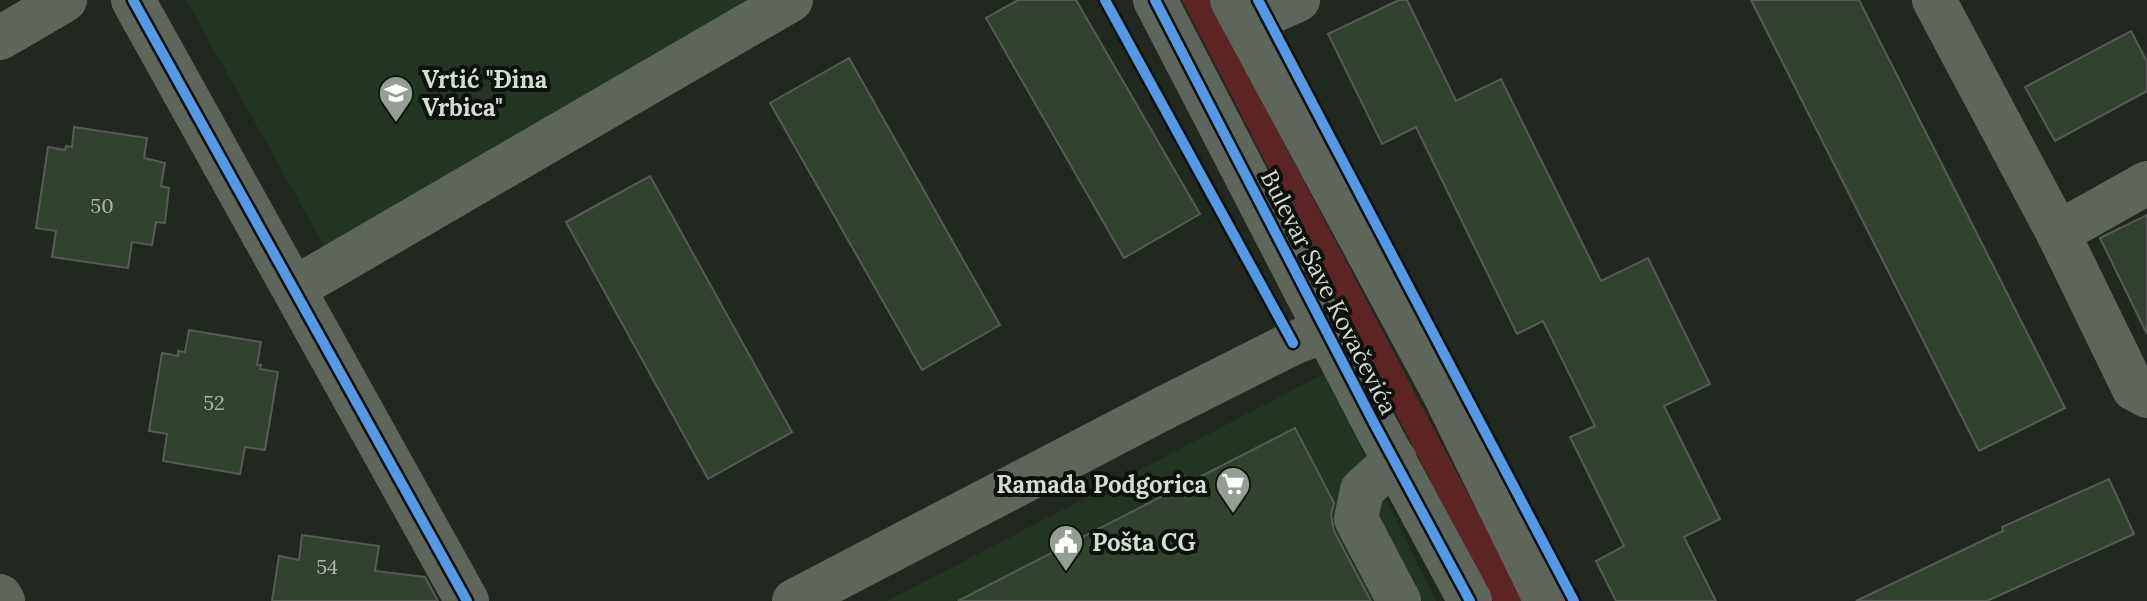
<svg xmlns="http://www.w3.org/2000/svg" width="2147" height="601" font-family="Lora,serif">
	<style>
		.built { fill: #243422 }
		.green { fill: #5d2426 }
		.building { fill: #334130; stroke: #565c55; stroke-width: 2 }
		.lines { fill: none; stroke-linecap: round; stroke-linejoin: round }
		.minor { stroke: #5e665c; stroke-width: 44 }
		.cycleway-casing { stroke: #0c120b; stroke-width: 15 }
		.cycleway { stroke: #5399e6; stroke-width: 10 }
		.labels { text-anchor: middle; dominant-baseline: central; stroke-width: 8; stroke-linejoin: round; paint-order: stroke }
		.number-label { font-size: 20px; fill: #acb6aa }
		.poi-label { font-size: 24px; font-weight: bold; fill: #d4ddd3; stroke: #0c120b; text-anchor: start }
		.street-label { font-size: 24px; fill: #d4ddd3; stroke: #0c120b }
	</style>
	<rect width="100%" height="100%" fill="#212820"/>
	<g class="built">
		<polygon points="186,0 748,0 325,247"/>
		<polygon points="1324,374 1436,601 887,601"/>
	</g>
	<polygon class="green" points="1182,0 1209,0 1524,601 1493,601"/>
	<g class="building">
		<polygon points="1018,0 1076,0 1200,214 1124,258 986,18"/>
		<polygon points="1399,0 1407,0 1456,101 1501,79 1601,281 1648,258 1710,384 1664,406 1720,519 1684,537 1716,601 1616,601 1596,561 1624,546 1570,437 1595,426 1543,321 1517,334 1416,127 1382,144 1328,34"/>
		<polygon points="1751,0 1859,0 2065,408 1979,451"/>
		<polygon points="2131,31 2147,62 2147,91 2055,141 2025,87"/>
		<polygon points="849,58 1000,325 922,370 770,103"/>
		<polygon points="74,127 147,138 144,158 165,163 161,186 169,188 165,223 156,222 152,245 132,242 128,268 52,257 56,231 36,228 48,147 65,150 66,146 72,147"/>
		<polygon points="650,176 792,432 708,479 566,222"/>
		<polygon points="2147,215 2147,334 2100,238"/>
		<polygon points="189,330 261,342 257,365 261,365 260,369 278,372 265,450 245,447 240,474 163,461 167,434 149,431 162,353 178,356 178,351 185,352"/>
		<polygon points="1295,428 1334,503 1331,515 1334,531 1371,601 958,601"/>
		<polygon points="2109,479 2134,534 1987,601 1856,601 2003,531 2002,527"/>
		<polygon points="302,535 379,546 375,571 425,577 438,601 272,601 279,556 299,560"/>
	</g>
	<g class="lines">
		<g class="minor">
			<polyline points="133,0 467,601"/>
			<polyline points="1155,0 1375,425 1470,601"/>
			<polyline points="1232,0 1444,393 1546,601"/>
			<polyline points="1934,0 2058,233 2134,389 2147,396"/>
			<polyline points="1245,23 1298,0"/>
			<polyline points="0,38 65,0"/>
			<polyline points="2058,233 2147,183"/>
			<polyline points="295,288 791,0"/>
			<polyline points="1395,460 1362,490 1356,519 1399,601"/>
			<polyline points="0,596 3,601"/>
			<polyline points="794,601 1160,410 1293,343 1328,330"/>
		</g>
		<g class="cycleway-casing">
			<g id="cycleway">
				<polyline points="133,0 467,601"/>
				<polyline points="1105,0 1293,343"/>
				<polyline points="1155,0 1375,425 1470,601"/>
				<polyline points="1258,0 1574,601"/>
			</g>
		</g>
		<use href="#cycleway" class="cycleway"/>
	</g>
	<defs>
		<g id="school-pin" transform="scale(1.8)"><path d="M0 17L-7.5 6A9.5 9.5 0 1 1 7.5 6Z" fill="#959e94" stroke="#0c120b"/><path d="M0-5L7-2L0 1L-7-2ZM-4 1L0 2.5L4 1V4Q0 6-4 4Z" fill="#fff"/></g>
		<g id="supermarket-pin" transform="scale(1.8)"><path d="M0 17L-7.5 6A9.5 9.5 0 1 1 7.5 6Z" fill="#959e94" stroke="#0c120b"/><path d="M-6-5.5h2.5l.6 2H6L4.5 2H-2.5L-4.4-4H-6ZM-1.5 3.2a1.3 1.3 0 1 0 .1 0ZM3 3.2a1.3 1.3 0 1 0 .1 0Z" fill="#fff"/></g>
		<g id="civic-pin" transform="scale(1.8)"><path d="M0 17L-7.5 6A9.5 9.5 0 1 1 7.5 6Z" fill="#959e94" stroke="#0c120b"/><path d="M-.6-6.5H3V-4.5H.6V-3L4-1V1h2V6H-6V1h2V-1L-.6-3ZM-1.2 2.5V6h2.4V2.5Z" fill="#fff"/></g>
	</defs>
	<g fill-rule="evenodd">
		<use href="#school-pin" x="396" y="93"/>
		<use href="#supermarket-pin" x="1233" y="484"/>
		<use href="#civic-pin" x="1066" y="542"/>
	</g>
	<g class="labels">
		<g class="number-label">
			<text x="102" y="205">50</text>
			<text x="214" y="402">52</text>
			<text x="327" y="566">54</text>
		</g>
		<g class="poi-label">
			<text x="422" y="79">Vrtić "Đina<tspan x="422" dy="28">Vrbica"</tspan></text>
			<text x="1207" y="484" text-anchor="end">Ramada Podgorica</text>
			<text x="1092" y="542">Pošta CG</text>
		</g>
		<g class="street-label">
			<text transform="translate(1329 292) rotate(63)">Bulevar Save Kovačevića</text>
		</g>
	</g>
</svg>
